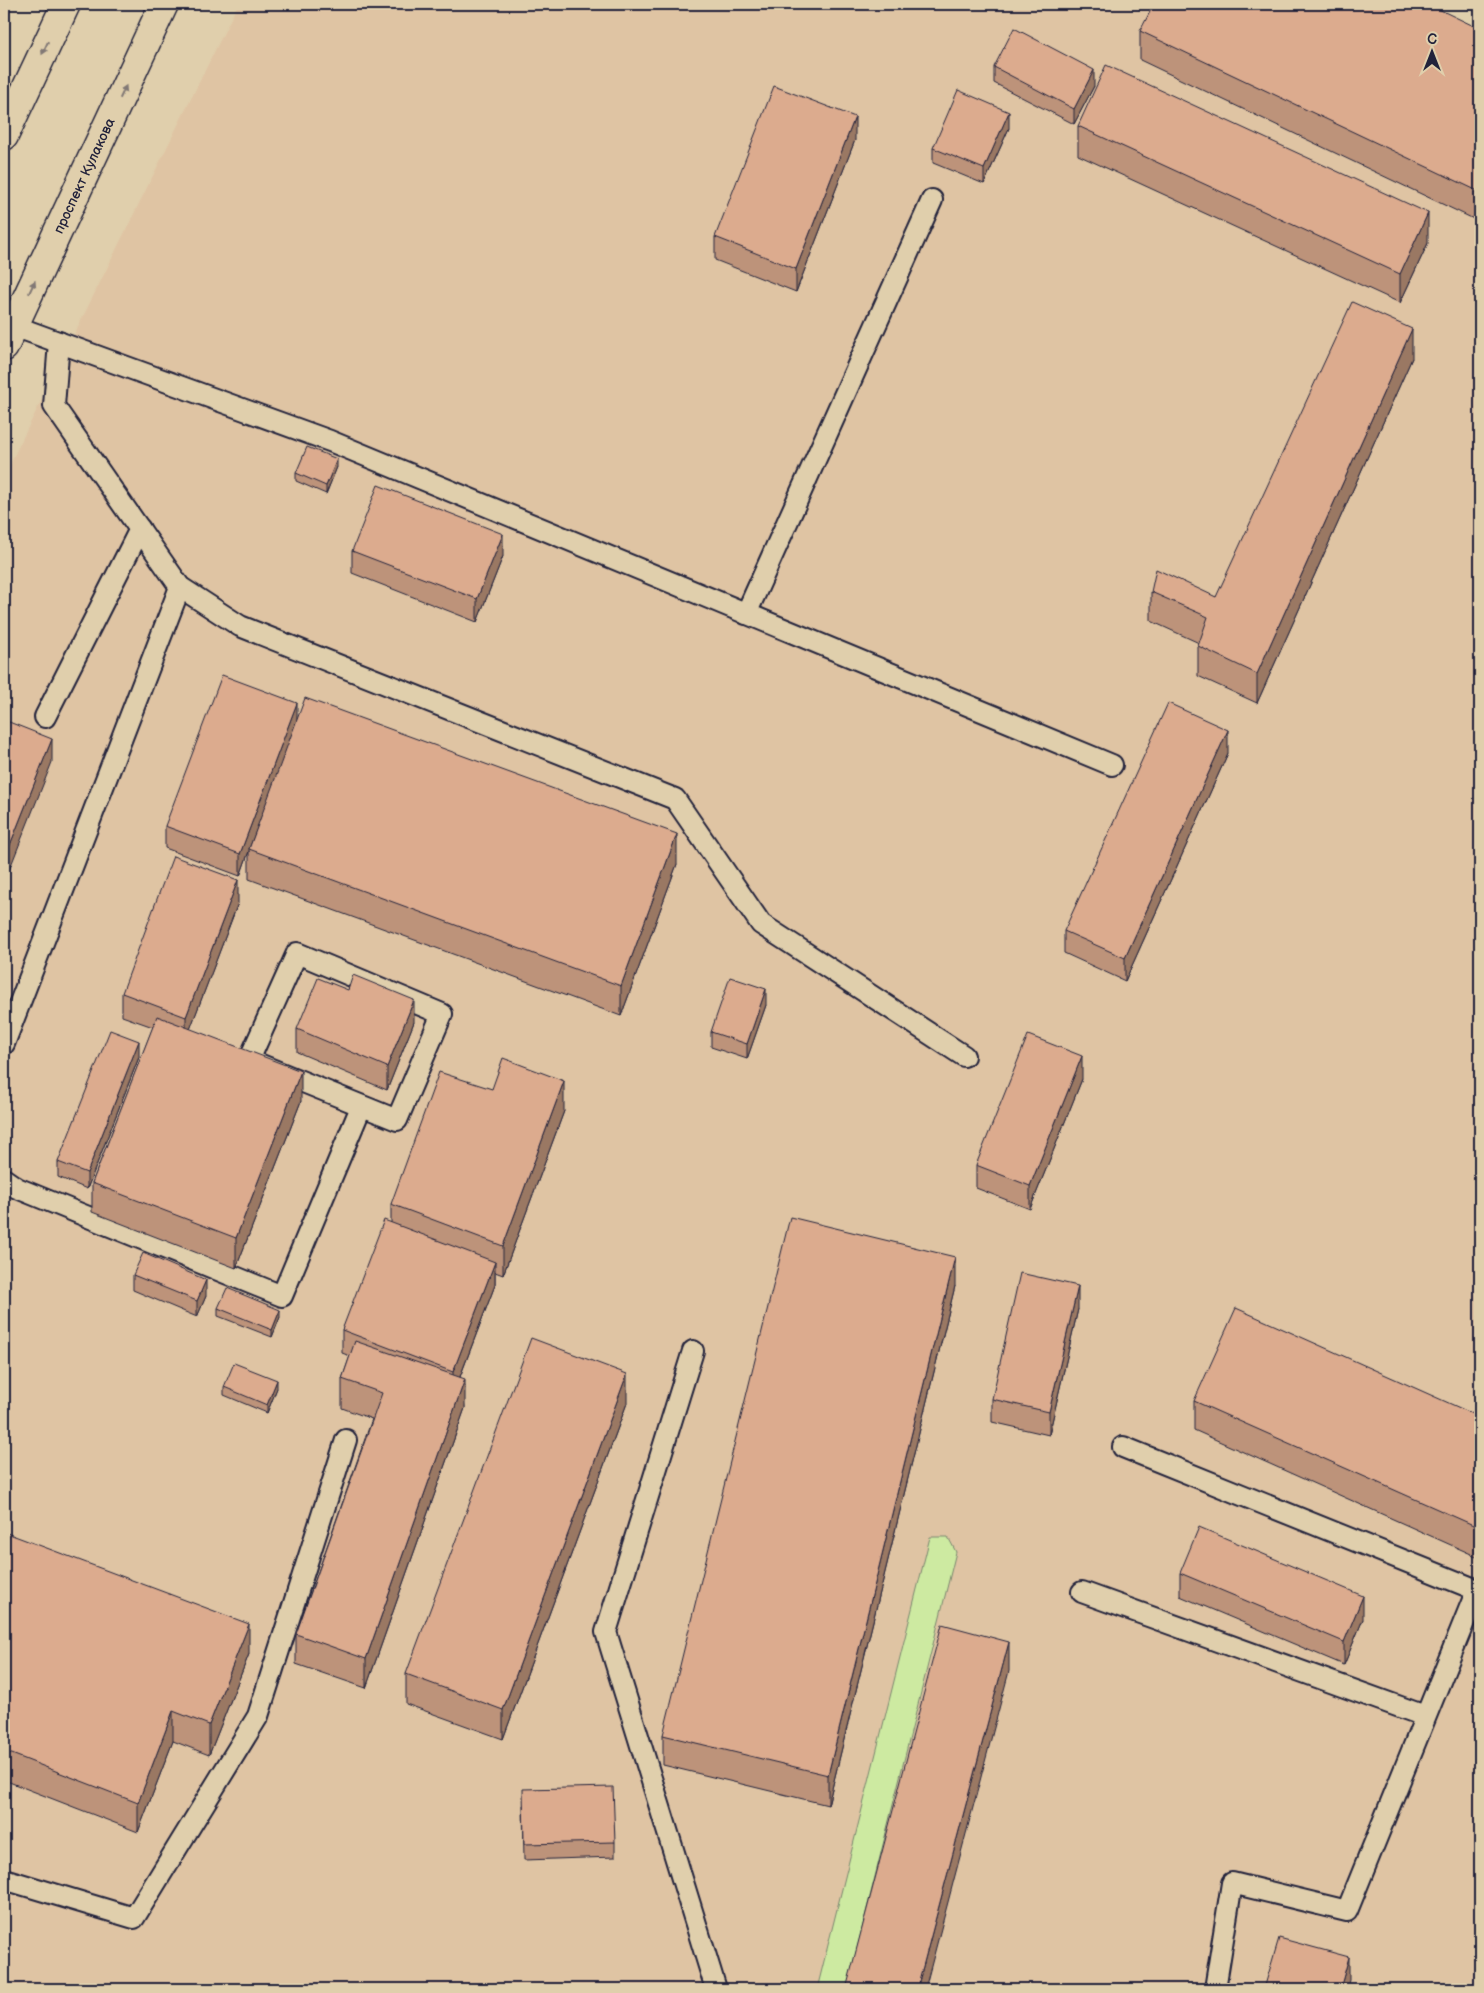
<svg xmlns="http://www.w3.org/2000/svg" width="1484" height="1993" font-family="'Balsamiq Sans',sans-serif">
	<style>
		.built { fill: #dfc4a3 }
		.green { fill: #cdeaa1; stroke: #78866e }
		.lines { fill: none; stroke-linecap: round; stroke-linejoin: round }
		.service-casing { stroke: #22223b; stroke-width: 24 }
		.primary-casing { stroke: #22223b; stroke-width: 31 }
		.service { stroke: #e0cfac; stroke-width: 20 }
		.primary { stroke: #e0cfac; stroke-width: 28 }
		.wall { fill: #bd937a; stroke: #22223b }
		.shaded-wall { fill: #9a7863; stroke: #22223b }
		.building { fill: #dcab8e; stroke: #22223b }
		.oneway { fill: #817874 }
		.labels { text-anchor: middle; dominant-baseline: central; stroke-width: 4; stroke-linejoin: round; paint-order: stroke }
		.street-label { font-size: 14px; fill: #22223b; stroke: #e0cfac }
	</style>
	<rect width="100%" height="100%" fill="#e0cfac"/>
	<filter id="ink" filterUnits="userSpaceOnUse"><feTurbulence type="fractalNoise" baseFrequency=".02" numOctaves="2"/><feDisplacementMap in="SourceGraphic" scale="10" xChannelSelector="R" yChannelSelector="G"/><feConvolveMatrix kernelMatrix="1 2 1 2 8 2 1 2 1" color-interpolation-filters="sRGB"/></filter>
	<g filter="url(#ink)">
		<polygon class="built" points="238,4 1480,4 1480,1989 4,1989 4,476"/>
		<polygon class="green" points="930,1537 948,1537 956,1552 847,1989 817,1989"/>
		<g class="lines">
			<g class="service-casing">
				<g id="service">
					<polyline points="1448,4 1480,19"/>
					<polyline points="14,326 330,441 1112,765"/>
					<polyline points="59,342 54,406 180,587 240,626 675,799 761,924 964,1056"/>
					<polyline points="746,614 932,200"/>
					<polyline points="45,717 140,529"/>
					<polygon points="297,953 442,1014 397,1120 249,1060"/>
					<polyline points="4,1044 180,587"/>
					<polyline points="4,1179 17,1188 282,1296 361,1107"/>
					<polyline points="693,1351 606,1632 716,1989"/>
					<polyline points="1123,1447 1477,1590 1347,1911 1232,1883 1215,1989"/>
					<polyline points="1082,1592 1425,1716"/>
					<polyline points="4,1879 134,1918 258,1716 346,1440"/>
				</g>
			</g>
			<g class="primary-casing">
				<g id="primary">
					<polyline points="4,136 66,4"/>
					<path id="s1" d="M 4,347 L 164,4"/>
				</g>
			</g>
			<use href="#service" class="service"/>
			<use href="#primary" class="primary"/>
		</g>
		<g class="wall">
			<polygon points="1480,29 1480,222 1140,60 1140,31"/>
			<polygon points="994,67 1094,86 1074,124 994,83"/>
			<polygon points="1078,126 1428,243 1400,303 1078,155"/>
			<polygon points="1009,128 984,184 933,163 933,148"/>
			<polygon points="855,140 796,292 715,260 715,237"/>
			<polygon points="1412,358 1257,703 1198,676 1198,646 1199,643 1151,621 1151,592 1216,597"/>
			<polygon points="337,467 326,494 296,481 296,473"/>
			<polygon points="352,551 503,556 477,622 352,573"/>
			<polygon points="297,721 677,864 621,1016 249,879 249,851 240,876 165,848 165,826"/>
			<polygon points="1228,753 1125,981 1064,953 1064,931"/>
			<polygon points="238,903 190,1029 301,1101 236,1268 92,1212 92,1183 153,1027 122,1016 122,993"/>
			<polygon points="766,1005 747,1059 711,1047 711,1032"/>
			<polygon points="414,1022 387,1090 297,1052 297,1029"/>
			<polygon points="139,1057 87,1189 58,1177 58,1162"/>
			<polygon points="1082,1079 1030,1209 976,1188 976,1165"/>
			<polygon points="492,1089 564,1111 503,1275 495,1272 495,1285 460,1377 465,1408 366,1688 296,1664 296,1634 372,1419 342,1408 342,1379 350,1356 342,1353 342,1330 391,1223 391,1204"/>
			<polygon points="133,1275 206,1296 197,1317 133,1290"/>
			<polygon points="955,1286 828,1805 663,1765 663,1735"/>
			<polygon points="218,1308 280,1317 272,1337 218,1316"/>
			<polygon points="1078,1309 1049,1435 992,1422 992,1399"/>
			<polygon points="224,1387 277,1388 267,1413 224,1395"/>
			<polygon points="1194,1401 1480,1417 1480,1558 1194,1430"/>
			<polygon points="627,1403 503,1739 406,1704 406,1674"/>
			<polygon points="4,1532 249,1654 209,1755 173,1741 138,1832 4,1780"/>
			<polygon points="1180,1573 1363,1619 1344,1665 1180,1596"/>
			<polygon points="523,1805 615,1842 615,1857 524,1860"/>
		</g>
		<g class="shaded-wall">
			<polygon points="1094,70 1094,86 1074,124 1074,109"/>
			<polygon points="1009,112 1009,128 984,184 984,169"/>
			<polygon points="855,117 855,140 796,292 796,269"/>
			<polygon points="1428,213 1428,243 1400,303 1400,274"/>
			<polygon points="1412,329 1412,358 1257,703 1257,674"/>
			<polygon points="337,459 337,467 326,494 326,486"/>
			<polygon points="503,534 503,556 477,622 477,599"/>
			<polygon points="297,703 297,725 249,849 249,851 240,876 240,854"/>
			<polygon points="1228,730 1228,753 1125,981 1125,958"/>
			<polygon points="52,739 52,762 4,883 4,860"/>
			<polygon points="677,834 677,864 621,1016 621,986"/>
			<polygon points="238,880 238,903 186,1040 186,1017"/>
			<polygon points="766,989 766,1005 747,1059 747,1044"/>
			<polygon points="414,1000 414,1022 387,1090 387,1067"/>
			<polygon points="139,1041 139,1057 87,1189 87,1173"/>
			<polygon points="1082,1056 1082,1079 1030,1209 1030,1186"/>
			<polygon points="301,1071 301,1101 236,1268 236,1238"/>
			<polygon points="564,1081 564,1111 503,1275 503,1246"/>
			<polygon points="955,1257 955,1286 828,1805 828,1775"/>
			<polygon points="495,1262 495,1285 453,1395 453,1372"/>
			<polygon points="206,1280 206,1296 197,1317 197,1301"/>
			<polygon points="1078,1286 1078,1309 1049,1435 1049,1412"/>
			<polygon points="280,1310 280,1317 272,1337 272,1330"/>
			<polygon points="627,1374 627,1403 503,1739 503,1710"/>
			<polygon points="465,1379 465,1408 366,1688 366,1659"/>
			<polygon points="277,1380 277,1388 267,1413 267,1405"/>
			<polygon points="1363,1596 1363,1619 1344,1665 1344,1642"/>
			<polygon points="249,1624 249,1654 209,1755 209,1725"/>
			<polygon points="1009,1642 1009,1671 925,1989 917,1989"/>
			<polygon points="173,1711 173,1741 138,1832 138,1803"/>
			<polygon points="1349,1957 1349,1980 1347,1989 1340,1989"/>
		</g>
		<g class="building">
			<polygon points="1154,4 1428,4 1480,29 1480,192 1140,31"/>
			<polygon points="1014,28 1094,70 1074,109 994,67"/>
			<polygon points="1106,65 1428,213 1400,274 1078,126"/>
			<polygon points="774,86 855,117 796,269 715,237"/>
			<polygon points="958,90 1009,112 984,169 933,148"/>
			<polygon points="1352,302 1412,329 1257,674 1198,646 1208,617 1151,592 1156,569 1216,597"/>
			<polygon points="307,447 337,459 326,486 296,473"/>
			<polygon points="378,485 503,534 477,599 352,551"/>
			<polygon points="222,675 297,703 240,854 165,826"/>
			<polygon points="305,698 677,834 621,986 249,849"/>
			<polygon points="1168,703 1228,730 1125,958 1064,931"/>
			<polygon points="4,720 52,739 4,860"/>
			<polygon points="173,856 238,880 186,1017 122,993"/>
			<polygon points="353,975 414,1000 387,1067 297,1029 318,978 348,990"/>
			<polygon points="730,977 766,989 747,1044 711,1032"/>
			<polygon points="157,1016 301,1071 236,1238 92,1183"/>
			<polygon points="110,1030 139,1041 87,1173 58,1162"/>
			<polygon points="1028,1035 1082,1056 1030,1186 976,1165"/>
			<polygon points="503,1058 564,1081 503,1246 391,1204 439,1072 492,1089"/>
			<polygon points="790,1217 955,1257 828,1775 663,1735"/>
			<polygon points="384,1220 495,1262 453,1372 342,1330"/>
			<polygon points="143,1253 206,1280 197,1301 133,1275"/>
			<polygon points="1020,1273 1078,1286 1049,1412 992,1399"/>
			<polygon points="227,1288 280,1310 272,1330 218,1308"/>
			<polygon points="1236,1308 1480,1417 1480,1528 1194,1401"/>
			<polygon points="531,1338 627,1374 503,1710 406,1674"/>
			<polygon points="355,1341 465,1379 366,1659 296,1634 382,1393 342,1379"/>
			<polygon points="234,1363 277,1380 267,1405 224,1387"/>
			<polygon points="1199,1527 1363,1596 1344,1642 1180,1573"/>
			<polygon points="4,1532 249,1624 209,1725 173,1711 138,1803 4,1751"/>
			<polygon points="942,1624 1009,1642 917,1989 846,1989"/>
			<polygon points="613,1787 615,1842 524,1844 523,1789"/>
			<polygon points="1279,1938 1349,1957 1340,1989 1264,1989"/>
		</g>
		<defs><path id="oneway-solid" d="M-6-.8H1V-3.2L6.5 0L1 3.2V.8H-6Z" transform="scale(1.25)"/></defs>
		<g class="oneway">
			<use href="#oneway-solid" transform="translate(45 48) rotate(115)"/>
			<use href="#oneway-solid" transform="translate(123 92) rotate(-65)"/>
			<use href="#oneway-solid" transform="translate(32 287) rotate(-65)"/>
		</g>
	</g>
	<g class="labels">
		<g class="street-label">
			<text stroke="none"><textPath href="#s1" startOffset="189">проспект Кулакова</textPath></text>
		</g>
	</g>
	<rect width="1484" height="1993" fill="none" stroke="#e0cfac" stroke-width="20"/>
	<rect x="10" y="10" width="1464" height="1973" fill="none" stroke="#22223b" stroke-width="2" filter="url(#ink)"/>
	<g transform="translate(1432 52)" stroke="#e0cfac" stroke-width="4" paint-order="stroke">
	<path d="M0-4L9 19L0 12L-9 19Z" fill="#22223b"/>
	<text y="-8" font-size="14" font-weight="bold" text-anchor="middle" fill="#22223b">С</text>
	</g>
</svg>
